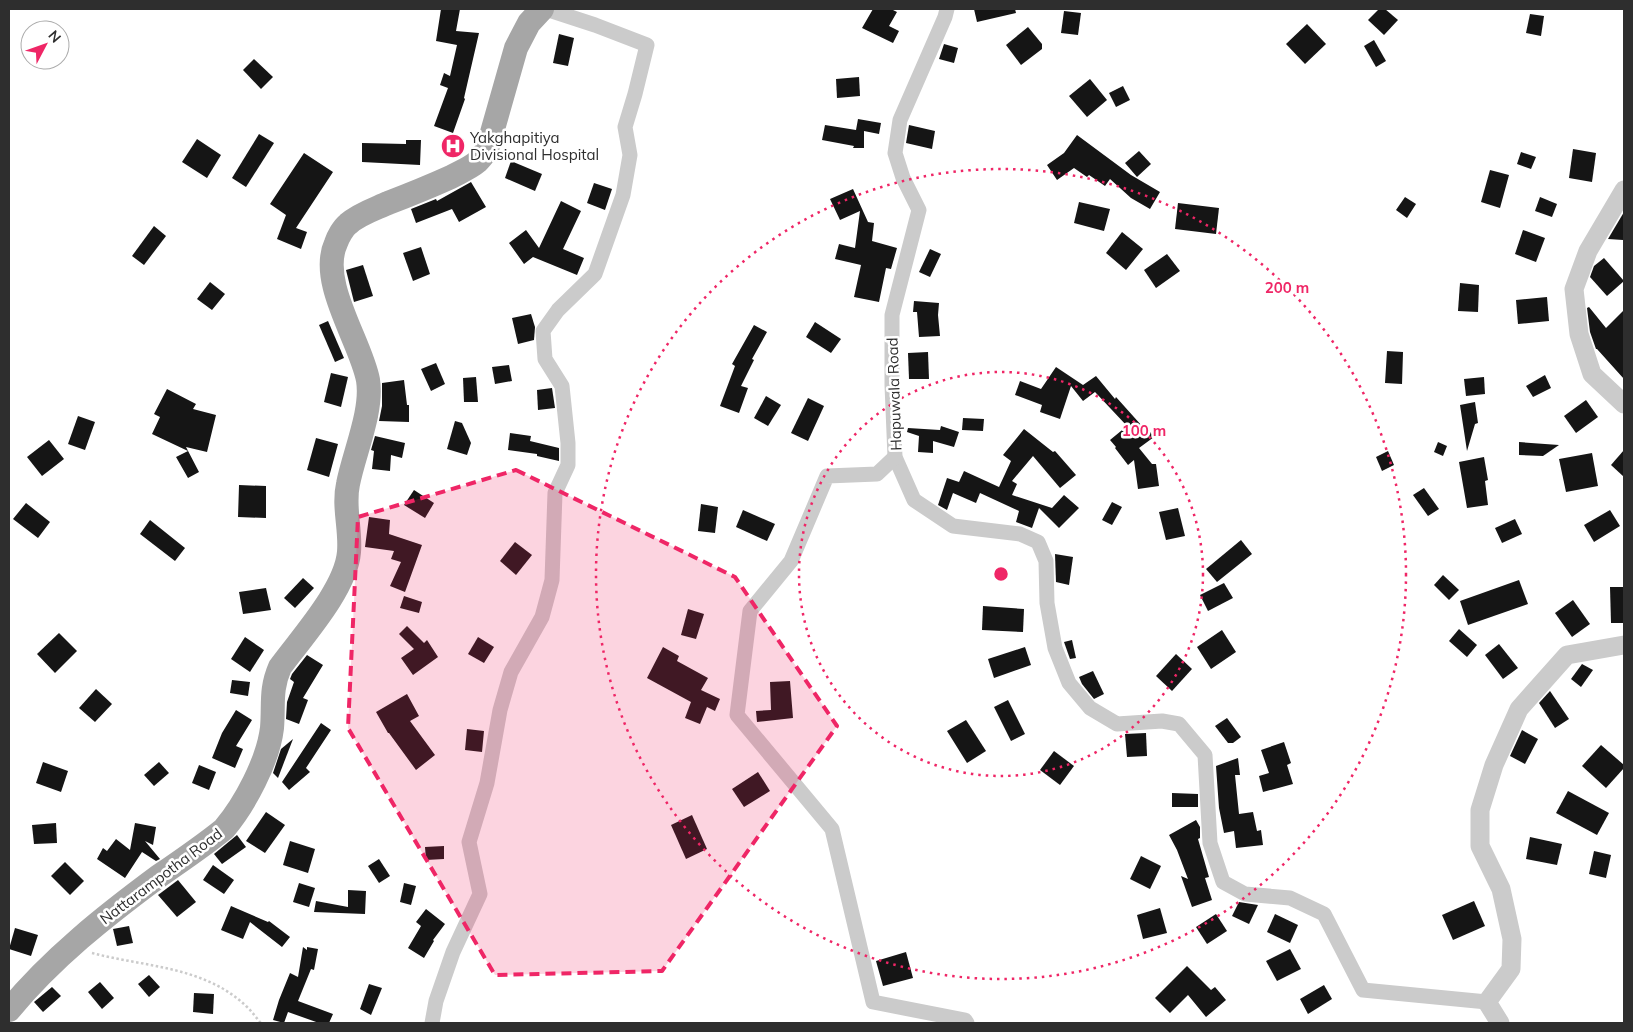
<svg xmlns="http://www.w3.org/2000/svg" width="1633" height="1032" font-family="Mulish,sans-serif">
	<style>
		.building { fill: #151515 }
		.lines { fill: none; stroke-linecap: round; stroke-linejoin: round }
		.path { stroke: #cbcbcb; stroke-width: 2.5; stroke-dasharray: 2.5 2.5; stroke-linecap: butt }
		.minor { stroke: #cbcbcb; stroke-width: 15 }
		.tertiary { stroke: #cbcbcb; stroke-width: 19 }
		.primary { stroke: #a6a6a6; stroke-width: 24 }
		.marked { fill: #ef2666; fill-opacity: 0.2; stroke: #ef2666; stroke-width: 4; stroke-dasharray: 10 6; stroke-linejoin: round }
		.ring { fill: none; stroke: #ef2666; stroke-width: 2.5; stroke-dasharray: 2.5 5 }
		.labels { text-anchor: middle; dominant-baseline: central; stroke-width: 5; stroke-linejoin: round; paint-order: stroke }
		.poi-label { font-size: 15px; fill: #2e2e2e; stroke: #fff; text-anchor: start }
		.street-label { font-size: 15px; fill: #2e2e2e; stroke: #fff }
		.centre { fill: #ef2666; stroke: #fff; stroke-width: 2.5 }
		.ring-label { font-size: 15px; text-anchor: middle; font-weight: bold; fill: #ef2666; stroke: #fff; stroke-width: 5; stroke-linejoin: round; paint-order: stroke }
	</style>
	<rect width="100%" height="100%" fill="#fff"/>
	<g class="building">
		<polygon points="441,9 460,9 456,31 479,33 464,98 465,99 453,133 434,126 448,88 440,85 444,73 450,76 457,45 436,41"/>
		<polygon points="873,9 891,9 897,12 889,26 899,31 893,43 862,28"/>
		<polygon points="974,9 1015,9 1016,13 977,22"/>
		<polygon points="1379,9 1385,9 1398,20 1384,35 1368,20"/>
		<polygon points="1064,11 1081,13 1078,35 1061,33"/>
		<polygon points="1530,14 1544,16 1541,36 1526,33"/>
		<polygon points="1307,24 1326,44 1305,64 1286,44"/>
		<polygon points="1028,27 1042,44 1042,49 1021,65 1006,45"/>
		<polygon points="559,34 574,38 568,66 553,63"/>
		<polygon points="1374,40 1386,61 1376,67 1364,46"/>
		<polygon points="944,44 958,48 954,63 939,59"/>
		<polygon points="254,59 273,77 261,89 243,70"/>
		<polygon points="859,77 860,96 837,98 836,79"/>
		<polygon points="1090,79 1107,100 1087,117 1069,96"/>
		<polygon points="1123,86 1130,100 1116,107 1109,93"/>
		<polygon points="858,119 881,123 879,134 864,131 864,148 853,148 854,146 822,140 825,125 856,130"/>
		<polygon points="909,125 935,131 932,149 906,143"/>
		<polygon points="259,134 274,143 246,187 232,178"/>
		<polygon points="1077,135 1131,175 1160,192 1150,209 1131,198 1110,179 1105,186 1089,175 1087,177 1074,168 1057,180 1047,165 1064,153"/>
		<polygon points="197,139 221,155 207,178 182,162"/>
		<polygon points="406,140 421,140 420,165 362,162 362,143 406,144"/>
		<polygon points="1573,149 1596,153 1592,182 1569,178"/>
		<polygon points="1139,151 1151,164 1137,177 1125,163"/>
		<polygon points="1521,152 1536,157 1531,169 1517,164"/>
		<polygon points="304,153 333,172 296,228 307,232 301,249 277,239 286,215 270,204"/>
		<polygon points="511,161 542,174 535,191 505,178"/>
		<polygon points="1490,170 1509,175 1500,208 1481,202"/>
		<polygon points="471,182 486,207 459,222 452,209 416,223 411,209 436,199 437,201"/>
		<polygon points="594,183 612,189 605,210 587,203"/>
		<polygon points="853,189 868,222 874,223 872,241 897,248 891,269 886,268 879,302 854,297 861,265 835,259 839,244 855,248 860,211 840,220 830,199"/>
		<polygon points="1405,197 1416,204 1407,218 1396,210"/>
		<polygon points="1540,197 1557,204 1552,217 1535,211"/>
		<polygon points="561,201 581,211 563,249 584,258 577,275 533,257 524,264 509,243 526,230 539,248"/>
		<polygon points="1079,202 1110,209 1104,231 1074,223"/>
		<polygon points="1178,203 1219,208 1216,234 1175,229"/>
		<polygon points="1624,212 1623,240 1608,239"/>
		<polygon points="154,226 166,236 144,265 132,256"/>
		<polygon points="1523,230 1545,238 1536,262 1515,254"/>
		<polygon points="1122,232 1143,249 1126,270 1106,253"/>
		<polygon points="421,247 430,274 413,281 403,253"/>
		<polygon points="930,249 941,254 930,277 919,272"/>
		<polygon points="1167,254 1180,271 1156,288 1144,270"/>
		<polygon points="1604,258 1624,281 1607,296 1590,277 1594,266"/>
		<polygon points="363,265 373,296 354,302 346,270"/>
		<polygon points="210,282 225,294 212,310 197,299"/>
		<polygon points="1460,283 1479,285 1478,312 1458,311"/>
		<polygon points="1547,297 1549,321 1518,324 1516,300"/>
		<polygon points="914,301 939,303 938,315 940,336 919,337 917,312 913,312"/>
		<polygon points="1589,307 1606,328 1624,310 1624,379 1597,349 1596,349 1590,332 1587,308"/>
		<polygon points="531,314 535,327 534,340 518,344 512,318"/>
		<polygon points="328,321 344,358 335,362 319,325"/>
		<polygon points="815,322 841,339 831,353 806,337"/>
		<polygon points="754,325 767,332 752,359 754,360 741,386 748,388 739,413 720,406 735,366 732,364"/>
		<polygon points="1387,351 1403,352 1402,384 1385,383"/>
		<polygon points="928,352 929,379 909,379 908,353"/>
		<polygon points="436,363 445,384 431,391 421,369"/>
		<polygon points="509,365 512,381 495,384 492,367"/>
		<polygon points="1056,367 1083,385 1096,376 1115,399 1116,397 1142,426 1144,424 1154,437 1139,448 1152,464 1156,464 1159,486 1138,489 1134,460 1128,465 1115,448 1116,447 1110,440 1127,426 1095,392 1083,401 1071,386 1060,419 1040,412 1042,405 1015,395 1020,381 1041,389"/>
		<polygon points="331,373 348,377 341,407 324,402"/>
		<polygon points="1545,375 1551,388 1533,397 1526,386"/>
		<polygon points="476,377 478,402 464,402 463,378"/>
		<polygon points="1484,377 1485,394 1466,396 1464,379"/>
		<polygon points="404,380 407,405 409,405 409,422 379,421 382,406 382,383"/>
		<polygon points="552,388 555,408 538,410 537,390"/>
		<polygon points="167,389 196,404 193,409 216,415 207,452 186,447 199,472 188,478 176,457 188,451 152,434 160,417 154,414"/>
		<polygon points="766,396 781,405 768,426 754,418"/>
		<polygon points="808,398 824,406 808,441 791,433"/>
		<polygon points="1586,400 1598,417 1576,433 1564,416"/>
		<polygon points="1475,402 1478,423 1475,424 1467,451 1460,405"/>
		<polygon points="78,416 95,422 85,450 68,444"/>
		<polygon points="963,418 984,419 983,431 962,430"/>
		<polygon points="455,421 462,423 471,443 467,455 447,449"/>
		<polygon points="941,426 959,432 954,447 933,441 933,453 918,452 919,436 907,432 908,428 940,430"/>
		<polygon points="1024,429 1053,452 1055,451 1076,475 1060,488 1033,456 1012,481 1017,484 1012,495 1052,508 1064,495 1079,508 1059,528 1039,508 1032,528 1016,522 1019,511 980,493 976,503 953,493 947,510 938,505 947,478 959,482 964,471 999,487 1011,461 1003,455"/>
		<polygon points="510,433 531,436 530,441 559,448 559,461 537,456 537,454 508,450"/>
		<polygon points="375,436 405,443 402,458 391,455 390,471 372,469 374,451 371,450"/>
		<polygon points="316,438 338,444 329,477 307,470"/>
		<polygon points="49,440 64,459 42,476 27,457"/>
		<polygon points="1438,442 1447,446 1443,456 1434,452"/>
		<polygon points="1519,442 1559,445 1543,456 1519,455"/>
		<polygon points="1624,450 1624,477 1611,465"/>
		<polygon points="1388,451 1394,465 1382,471 1376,457"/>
		<polygon points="1592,453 1598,486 1566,492 1559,459"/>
		<polygon points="1484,457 1488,480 1485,481 1488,505 1467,508 1459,462"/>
		<polygon points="239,485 266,486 266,518 238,517"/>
		<polygon points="1424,488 1439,509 1428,516 1413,495"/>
		<polygon points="414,490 434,503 425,518 404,505"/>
		<polygon points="1112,502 1122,507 1112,525 1102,520"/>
		<polygon points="26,503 50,522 38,538 13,519"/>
		<polygon points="701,504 718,507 715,533 698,531"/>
		<polygon points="1178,508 1185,536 1166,540 1159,512"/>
		<polygon points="743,510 775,524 767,541 736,527"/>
		<polygon points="1610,510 1620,526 1594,542 1584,525"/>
		<polygon points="369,517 390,520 389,534 422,545 405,592 390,586 401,562 391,559 394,551 365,547"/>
		<polygon points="1515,519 1522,534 1502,543 1495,528"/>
		<polygon points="150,520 185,548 175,561 140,534"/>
		<polygon points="1241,540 1252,554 1217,582 1206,569"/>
		<polygon points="515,542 532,555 516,575 500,561"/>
		<polygon points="1055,554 1073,557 1069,585 1056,582"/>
		<polygon points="1443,575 1459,590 1449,600 1434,585"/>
		<polygon points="303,578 314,588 295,608 284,598"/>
		<polygon points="1519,580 1528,604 1468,625 1460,601"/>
		<polygon points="1224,583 1233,598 1208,611 1200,595"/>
		<polygon points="1610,587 1624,587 1624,623 1611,623"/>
		<polygon points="266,588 271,610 243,614 239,592"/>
		<polygon points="404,596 422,602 419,613 400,608"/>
		<polygon points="1573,600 1590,624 1572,637 1555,613"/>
		<polygon points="983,606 1024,609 1023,632 982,630"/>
		<polygon points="688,609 704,614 696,639 681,635"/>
		<polygon points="407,626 424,643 427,640 438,657 413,675 401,658 414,649 399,634"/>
		<polygon points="1459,629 1477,645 1467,657 1449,641"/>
		<polygon points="1222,630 1236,652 1211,669 1197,647"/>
		<polygon points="59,633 77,651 55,673 37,654"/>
		<polygon points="245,637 264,650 250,672 231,659"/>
		<polygon points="478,637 494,647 484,663 468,654"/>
		<polygon points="1072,640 1076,658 1070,659 1064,642"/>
		<polygon points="1499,644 1518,668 1503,679 1485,655"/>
		<polygon points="663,647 679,656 677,661 708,678 701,690 720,699 715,711 707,707 700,724 685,718 691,702 647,678"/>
		<polygon points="1025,647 1031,665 994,678 988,659"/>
		<polygon points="1176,654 1192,669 1172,691 1156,676"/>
		<polygon points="307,655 323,665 303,698 308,700 299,724 286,719 287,702 294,682 290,679 292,674"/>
		<polygon points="1582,664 1593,670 1581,687 1571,679"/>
		<polygon points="1093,671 1104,694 1094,699 1082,684 1079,677"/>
		<polygon points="232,680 250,682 248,696 230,693"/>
		<polygon points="790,681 793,718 757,722 756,711 771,710 770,682"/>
		<polygon points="96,689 112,704 95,722 79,708"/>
		<polygon points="1550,691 1569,719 1555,728 1539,703"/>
		<polygon points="407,694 419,716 410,721 435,755 416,770 389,733 388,733 376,712"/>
		<polygon points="1008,700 1025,734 1011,741 994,707"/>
		<polygon points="236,710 252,720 236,746 243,749 235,768 212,758 222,733"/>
		<polygon points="1227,718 1241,737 1233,743 1228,743 1215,726"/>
		<polygon points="966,720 986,751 967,763 947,731"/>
		<polygon points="321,723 331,730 306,768 310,772 289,790 282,782"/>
		<polygon points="467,729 484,731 482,752 465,750"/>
		<polygon points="1522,730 1538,739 1525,764 1510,756"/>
		<polygon points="1146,733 1147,756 1127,757 1125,734"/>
		<polygon points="293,739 278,778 273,773 281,749"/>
		<polygon points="1284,742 1291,763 1287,765 1293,784 1263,792 1259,776 1269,773 1261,750"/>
		<polygon points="1601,745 1624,765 1624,768 1606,788 1582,766"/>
		<polygon points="1054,751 1074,766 1060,785 1040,770"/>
		<polygon points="1238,758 1240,775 1235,775 1239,814 1253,812 1257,831 1261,830 1263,845 1236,848 1234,831 1224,833 1219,808 1216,766"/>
		<polygon points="43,762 68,771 61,792 36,783"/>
		<polygon points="159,762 169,773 154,786 144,775"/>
		<polygon points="199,765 216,772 209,790 192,783"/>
		<polygon points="758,772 770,791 744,807 732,789"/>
		<polygon points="1568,791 1609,813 1597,835 1556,813"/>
		<polygon points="1172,793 1198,794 1198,807 1172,807"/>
		<polygon points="266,812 285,825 265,853 246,841"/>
		<polygon points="692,815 707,849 686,859 671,825"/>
		<polygon points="1196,820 1200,827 1200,838 1198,839 1209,877 1205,878 1212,900 1192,907 1181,876 1188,879 1177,850 1169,835"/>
		<polygon points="56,823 57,843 34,844 32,825"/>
		<polygon points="135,823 156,827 153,845 145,841 160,859 156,861 142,852 125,878 97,859 103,848 107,851 116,839 130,850"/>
		<polygon points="237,835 246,847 222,864 214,854"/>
		<polygon points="1530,837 1562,844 1557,865 1526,859"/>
		<polygon points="290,841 315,849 308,873 283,865"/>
		<polygon points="444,846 444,859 426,860 425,847"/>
		<polygon points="1594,851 1611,855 1606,878 1589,874"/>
		<polygon points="1141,856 1161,866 1150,889 1130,879"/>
		<polygon points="379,859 390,876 379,883 368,866"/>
		<polygon points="65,862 84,881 70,895 51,876"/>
		<polygon points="213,865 234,880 224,894 203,880"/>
		<polygon points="178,880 196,902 177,917 158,895"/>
		<polygon points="299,883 315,888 309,907 293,902"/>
		<polygon points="404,883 416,886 411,905 400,902"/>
		<polygon points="348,890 366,891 365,914 314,912 316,901 348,907"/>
		<polygon points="1474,901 1485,926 1453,940 1442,915"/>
		<polygon points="1239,902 1258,905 1249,924 1232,916"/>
		<polygon points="231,906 268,922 269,921 290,937 282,947 250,922 243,939 221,930"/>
		<polygon points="1160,908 1167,933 1143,939 1137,915"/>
		<polygon points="426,909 445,924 433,940 434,941 424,958 408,948 421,926 416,922"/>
		<polygon points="1216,914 1227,931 1207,944 1196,927"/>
		<polygon points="1275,914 1298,925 1290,943 1267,932"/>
		<polygon points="129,926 133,943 117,946 113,929"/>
		<polygon points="15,928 38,935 31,956 9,949"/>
		<polygon points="303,947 307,950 307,947 318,949 314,970 311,969 298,1001 333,1014 329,1023 319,1023 288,1012 284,1023 273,1020 279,1000 290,973 298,977"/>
		<polygon points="1290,949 1301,969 1277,981 1266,961"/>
		<polygon points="906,952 913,978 883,986 876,961"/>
		<polygon points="1187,966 1211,990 1215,987 1226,1000 1206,1017 1188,995 1170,1013 1155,998"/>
		<polygon points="149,975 160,987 149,997 138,984"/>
		<polygon points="100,982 114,998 102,1009 88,992"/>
		<polygon points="369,984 382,988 371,1015 360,1009"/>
		<polygon points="1324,985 1332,999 1308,1014 1300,999"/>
		<polygon points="52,987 61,996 43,1012 34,1002"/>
		<polygon points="194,993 214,994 213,1014 193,1012"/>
	</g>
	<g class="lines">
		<path class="path" d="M 92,953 C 145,967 204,966 246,1006 C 252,1011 256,1018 261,1023"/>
		<g class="minor">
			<polyline points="947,9 945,17 900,120 895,153 903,178 919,210 892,315 892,385 895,457 914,500 953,526 1020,534 1038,542 1046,561 1047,603 1055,648 1069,683 1090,708 1117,724 1162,721 1179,724 1205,755 1210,843 1223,882 1245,894 1290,898 1324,914 1363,990 1487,1002"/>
			<polyline points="895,457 877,474 827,476 791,561 750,611 737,715 832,829 873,1002 965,1020 967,1023"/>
			<polyline points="432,1023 436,1001 453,952 480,894 469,842 487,783 500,710 511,672 542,617 552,580 555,493 568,465 568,443 562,386 545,359 543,331 558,310 595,274 623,195 630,155 625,127 635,94 647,45 595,25 546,9"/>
		</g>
		<g class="tertiary">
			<polyline points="1624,190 1588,251 1574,289 1579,334 1592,374 1624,404"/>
			<polyline points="1500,1023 1487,1002 1511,969 1512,939 1501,889 1480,846 1480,810 1494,765 1519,709 1567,655 1624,645"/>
		</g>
		<path class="primary" d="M 9,1010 C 52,958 105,916 159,876 C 181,861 203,846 224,829 C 245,804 268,761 272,728 C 274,705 270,690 280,667 C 302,637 346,589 349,552 C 351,529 343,507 348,484 C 354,453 373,411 368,380 C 361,342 318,282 336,243 C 338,237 343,228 348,224 C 359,214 375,209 388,203 C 409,195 431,186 451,177 C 460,172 470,168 477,162 C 481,158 484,154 487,150 L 516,48 L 529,23 L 542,9"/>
	</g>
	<path class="marked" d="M 516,470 L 735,577 L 837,726 L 662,971 L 495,975 L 348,728 L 358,517 Z"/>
	<g class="ring">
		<circle cx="1001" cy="574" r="202"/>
		<circle cx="1001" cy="574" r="405"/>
	</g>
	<defs>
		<g id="hospital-disc" transform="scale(1.25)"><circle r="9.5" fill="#ef2666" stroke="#fff"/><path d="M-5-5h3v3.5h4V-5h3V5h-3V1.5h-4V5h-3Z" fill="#fff"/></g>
	</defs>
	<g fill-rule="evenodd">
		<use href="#hospital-disc" x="453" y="146"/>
	</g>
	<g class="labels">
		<g class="poi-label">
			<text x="470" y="137">Yakghapitiya<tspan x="470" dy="17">Divisional Hospital</tspan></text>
		</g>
		<g class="street-label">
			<text transform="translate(894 394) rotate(-92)">Hapuwala Road</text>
			<text transform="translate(161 876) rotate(-37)">Nattarampotha Road</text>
		</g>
	</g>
	<circle cx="1001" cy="574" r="8" class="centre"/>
	<g class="ring-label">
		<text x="1287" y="293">200 m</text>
		<text x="1144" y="436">100 m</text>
	</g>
	<rect width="1633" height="1032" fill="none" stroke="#2e2e2e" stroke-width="20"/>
	<g transform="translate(45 45) rotate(49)"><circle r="24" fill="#ffffff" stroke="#ababab"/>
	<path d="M0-4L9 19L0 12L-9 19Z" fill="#ef2666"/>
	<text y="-8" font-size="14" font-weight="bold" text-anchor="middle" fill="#2e2e2e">N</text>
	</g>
</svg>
